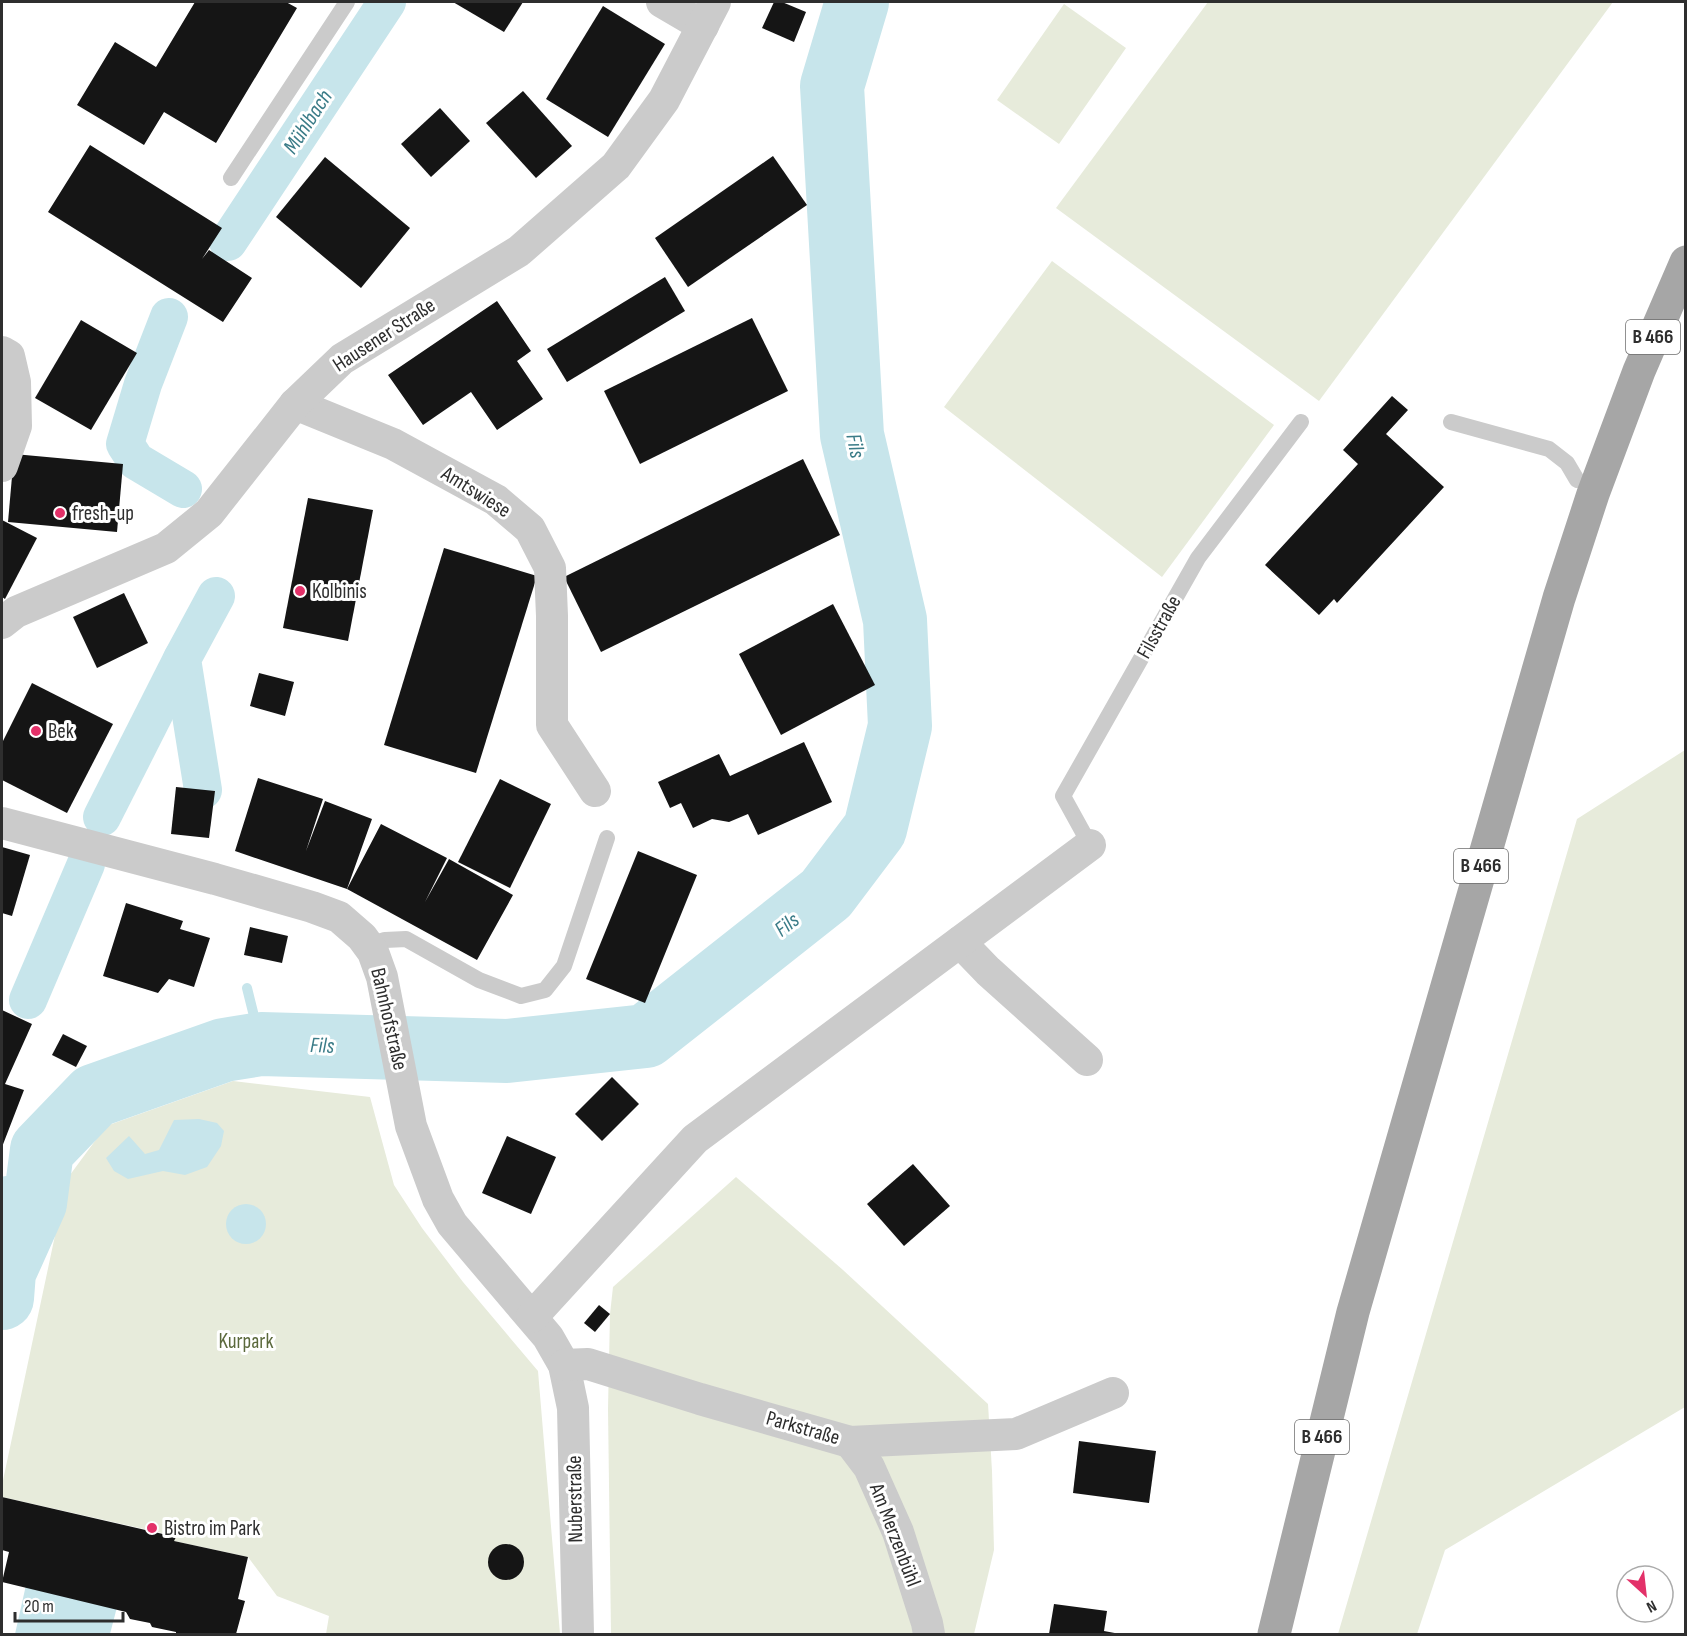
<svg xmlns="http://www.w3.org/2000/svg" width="1687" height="1636" font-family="'Sofia Sans Condensed',sans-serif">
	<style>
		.green { fill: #e7ebdb }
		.water { fill: #c7e5eb }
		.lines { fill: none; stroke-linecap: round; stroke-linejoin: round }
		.stream { stroke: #c7e5eb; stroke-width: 10 }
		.canal { stroke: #c7e5eb; stroke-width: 38 }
		.river { stroke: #c7e5eb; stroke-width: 64 }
		.building { fill: #151515 }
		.service { stroke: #cbcbcb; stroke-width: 16 }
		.minor { stroke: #cbcbcb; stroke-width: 32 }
		.primary { stroke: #a6a6a6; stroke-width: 33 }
		.poi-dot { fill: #e33169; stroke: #fff; stroke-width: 2 }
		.labels { text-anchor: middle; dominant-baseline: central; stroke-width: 6; stroke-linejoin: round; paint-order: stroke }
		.shield { fill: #fff; stroke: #6d6d6d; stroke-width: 1.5 }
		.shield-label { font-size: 20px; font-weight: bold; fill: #2e2e2e }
		.street-label { font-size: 21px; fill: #2e2e2e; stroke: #fff }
		.poi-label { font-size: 21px; fill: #2e2e2e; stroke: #fff; text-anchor: start }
		.park-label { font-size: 21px; fill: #5b693c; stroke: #fff }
		.water-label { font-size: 22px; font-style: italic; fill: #3b7c88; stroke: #fff }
	</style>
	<rect width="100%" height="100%" fill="#fff"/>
	<g class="green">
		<polygon points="1208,2 1613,2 1319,401 1056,208"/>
		<polygon points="1064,4 1126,48 1059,144 997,100"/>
		<polygon points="1052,261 1274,425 1162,577 944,407"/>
		<polygon points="1685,750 1685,1407 1445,1550 1417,1634 1338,1634 1577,819"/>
		<polygon points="233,1081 370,1097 394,1185 422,1228 463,1282 538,1371 560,1634 326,1634 329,1616 277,1596 248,1557 174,1541 175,1536 2,1497 2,1485 67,1179 106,1126"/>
		<polygon points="736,1177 843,1270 988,1404 992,1471 994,1550 974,1634 611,1634 608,1409 610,1314 613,1287"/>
	</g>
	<g class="water">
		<polygon points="199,1119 217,1123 224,1131 221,1146 207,1167 185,1175 163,1171 128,1179 114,1171 106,1158 129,1136 145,1154 159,1150 174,1120"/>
		<circle cx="246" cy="1224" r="20"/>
		<polygon points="26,1585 117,1607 110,1634 15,1634"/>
	</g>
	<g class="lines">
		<g class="stream">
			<polyline points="247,988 261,1044"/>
			<polyline points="2,1271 4,1272"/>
		</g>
		<g class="canal">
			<polyline points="228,242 387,2"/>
			<polyline points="169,317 143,384 125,444 136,461 183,489"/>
			<polyline points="203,790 182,659 216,596"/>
			<polyline points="102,817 182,659"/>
			<polyline points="28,1000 86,864"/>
			<polyline points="8,1195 35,1203"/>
		</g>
		<polyline class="river" points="2,1298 4,1272 35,1203 42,1150 94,1096 224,1050 261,1044 507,1051 646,1036 826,894 875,829 900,726 895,620 852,435 832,86 857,2"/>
	</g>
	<g class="building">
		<polygon points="195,2 286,2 297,8 216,143 164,112 144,145 77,105 115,42 156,67"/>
		<polygon points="453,2 523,2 504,32"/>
		<polygon points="774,2 782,2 806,12 794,42 762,28"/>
		<polygon points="603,6 665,44 608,137 546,99"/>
		<polygon points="523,91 572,146 536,178 486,123"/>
		<polygon points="440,108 470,141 431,177 401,144"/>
		<polygon points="90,145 222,228 202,259 209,250 252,278 223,322 48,212"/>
		<polygon points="773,156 807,205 688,287 655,238"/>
		<polygon points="325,157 410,228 361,288 276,217"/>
		<polygon points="665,277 685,311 567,382 547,349"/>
		<polygon points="497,301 531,351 517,361 543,399 497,430 471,392 423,425 388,375"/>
		<polygon points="752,318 788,391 640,464 604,391"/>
		<polygon points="81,320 137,353 91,430 35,398"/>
		<polygon points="1392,396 1408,410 1386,434 1444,487 1337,603 1334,599 1319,615 1265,565 1358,464 1343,450"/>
		<polygon points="14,454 123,464 117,532 8,522"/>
		<polygon points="803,459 840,535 601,652 564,577"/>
		<polygon points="308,498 373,510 348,641 283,628"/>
		<polygon points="2,520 37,538 5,599 2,597"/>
		<polygon points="444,548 537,576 476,773 384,745"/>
		<polygon points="124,593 148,643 97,668 73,617"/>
		<polygon points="833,604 875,685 781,735 739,654"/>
		<polygon points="259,673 294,682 285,716 250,706"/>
		<polygon points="32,683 113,724 67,813 2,780 2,743"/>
		<polygon points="804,742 832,802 758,835 748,814 729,822 712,819 693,828 681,803 670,808 658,782 719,754 730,776"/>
		<polygon points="258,778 323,799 306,851 325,801 372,819 347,889 235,851"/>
		<polygon points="500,779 551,804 510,888 458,862"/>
		<polygon points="176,787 215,791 209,838 171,834"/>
		<polygon points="381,824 447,858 425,902 449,859 513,895 477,960 347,889"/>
		<polygon points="2,847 30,855 12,916 2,913"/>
		<polygon points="638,851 697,875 645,1003 586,979"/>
		<polygon points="126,903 183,921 180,929 210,938 194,987 169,979 158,993 103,976"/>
		<polygon points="250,927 288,936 282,963 244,955"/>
		<polygon points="2,1010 32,1024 5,1084 24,1090 2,1147"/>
		<polygon points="63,1034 87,1046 76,1067 52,1055"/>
		<polygon points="612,1077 639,1104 602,1141 575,1114"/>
		<polygon points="507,1136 556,1157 531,1214 482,1193"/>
		<polygon points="913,1164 950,1206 904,1246 867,1204"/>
		<polygon points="599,1305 610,1314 595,1332 584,1323"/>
		<polygon points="1079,1441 1156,1451 1149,1503 1073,1493"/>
		<polygon points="2,1497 176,1537 174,1541 248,1557 238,1599 245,1601 236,1634 176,1634 176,1632 152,1627 150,1623 130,1619 126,1612 2,1582 9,1552 2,1550"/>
		<circle cx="506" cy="1562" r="18"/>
		<polygon points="1054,1604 1107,1611 1104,1631 1120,1634 1049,1634"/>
	</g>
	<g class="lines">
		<g class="service">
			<polyline points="231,178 347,2"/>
			<polyline points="1451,422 1549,449 1567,463 1577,480"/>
			<polyline points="1090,845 1063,796 1198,558 1301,422"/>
			<polyline points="368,945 385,940 406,939 479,980 521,996 545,990 564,966 607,838"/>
		</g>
		<g class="minor">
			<polyline points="662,2 703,26"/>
			<polyline points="2,352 9,356 15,382 16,426 2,466"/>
			<polyline points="295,404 393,444 496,500 530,529 550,568 552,616 552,725 595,791"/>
			<polyline points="2,623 16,612 166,548 209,513 295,404 342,359 519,251 616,166 664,100 715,2"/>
			<polyline points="2,823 215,879 312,907 339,917 362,937 373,952 382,977 411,1126 438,1199 452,1224 548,1337 564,1365 573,1408 578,1634"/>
			<polyline points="960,942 988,971 1087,1060"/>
			<polyline points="532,1317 695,1139 1090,845"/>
			<polyline points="564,1365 588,1364 700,1399 850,1442 1016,1434 1113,1393"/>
			<polyline points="850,1442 869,1467 898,1532 927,1623 929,1634"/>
		</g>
		<polyline class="primary" points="1274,1634 1353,1312 1559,598 1593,494 1639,371 1686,262"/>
	</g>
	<g class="poi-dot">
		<circle cx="60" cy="513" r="6"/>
		<circle cx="300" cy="591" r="6"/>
		<circle cx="36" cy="731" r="6"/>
		<circle cx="152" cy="1528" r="6"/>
	</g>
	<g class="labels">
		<g class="shield">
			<rect x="1626" y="320" width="54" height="34" rx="4.5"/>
			<rect x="1454" y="849" width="54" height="34" rx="4.5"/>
			<rect x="1295" y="1420" width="54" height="34" rx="4.5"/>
		</g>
		<g class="shield-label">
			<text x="1653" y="337">B 466</text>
			<text x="1481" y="866">B 466</text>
			<text x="1322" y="1437">B 466</text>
		</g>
		<g class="street-label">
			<text transform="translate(384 335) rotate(-33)">Hausener Straße</text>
			<text transform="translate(476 492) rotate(32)">Amtswiese</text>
			<text transform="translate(1159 627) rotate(-61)">Filsstraße</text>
			<text transform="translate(389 1019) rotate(77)">Bahnhofstraße</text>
			<text transform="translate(803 1428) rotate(16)">Parkstraße</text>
			<text transform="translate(575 1499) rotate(-91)">Nuberstraße</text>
			<text transform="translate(895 1535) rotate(69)">Am Merzenbühl</text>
		</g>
		<g class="poi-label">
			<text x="72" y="513">fresh-up</text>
			<text x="312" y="591">Kolbinis</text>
			<text x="48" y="731">Bek</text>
			<text x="164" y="1528">Bistro im Park</text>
		</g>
		<g class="park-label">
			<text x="246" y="1341">Kurpark</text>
		</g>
		<g class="water-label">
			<text transform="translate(308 122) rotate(-57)">Mühlbach</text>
			<text transform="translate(855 446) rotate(79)">Fils</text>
			<text transform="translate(787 925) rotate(-38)">Fils</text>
			<text transform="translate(322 1046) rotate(2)">Fils</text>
		</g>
	</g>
	<rect width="1687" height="1636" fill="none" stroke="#2e2e2e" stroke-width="6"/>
	<g transform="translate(1645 1594) rotate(153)"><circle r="28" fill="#ffffff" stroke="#ababab" stroke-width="1.5"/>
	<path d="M0-4.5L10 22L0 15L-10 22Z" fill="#e33169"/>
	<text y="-9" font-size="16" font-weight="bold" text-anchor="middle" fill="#2e2e2e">N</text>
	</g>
	<path d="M15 1612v9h108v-9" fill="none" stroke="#2e2e2e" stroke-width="3"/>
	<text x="24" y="1612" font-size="18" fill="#2e2e2e" stroke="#ffffff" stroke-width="4.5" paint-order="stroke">20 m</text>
</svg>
